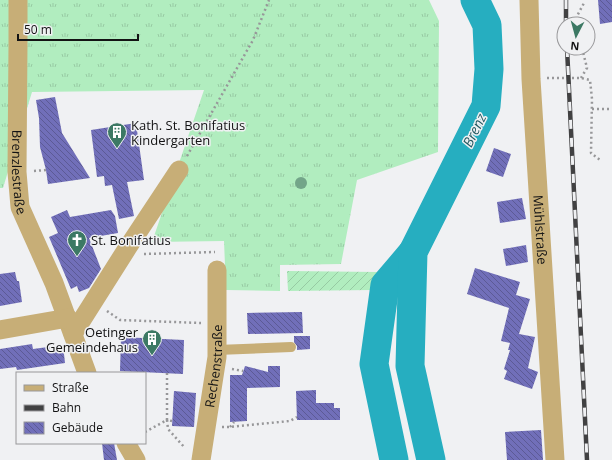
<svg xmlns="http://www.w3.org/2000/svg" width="612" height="460" font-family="'Open Sans',sans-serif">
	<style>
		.grass { fill: url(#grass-tufts) }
		.garden { fill: url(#garden-furrows) }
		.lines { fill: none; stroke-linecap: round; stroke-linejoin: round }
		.river { stroke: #26aec0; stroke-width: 29 }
		.building { fill: url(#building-back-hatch) }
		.path { stroke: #979799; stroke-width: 2.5; stroke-dasharray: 2 3; stroke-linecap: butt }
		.service { stroke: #c7ae77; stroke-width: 10 }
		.minor { stroke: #c7ae77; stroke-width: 19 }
		.rail-casing { stroke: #414142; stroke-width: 4.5 }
		.rail { stroke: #f0f1f3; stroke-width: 3; stroke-dasharray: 9; stroke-linecap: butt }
		.tree { fill: #73a589 }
		.labels { text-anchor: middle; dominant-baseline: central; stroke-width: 3; stroke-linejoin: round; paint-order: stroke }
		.poi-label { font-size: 13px; fill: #131314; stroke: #f0f1f3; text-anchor: start }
		.street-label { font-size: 13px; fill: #131314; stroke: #f0f1f3 }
		.water-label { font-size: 14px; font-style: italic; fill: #265b63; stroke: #f0f1f3 }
	</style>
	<defs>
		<pattern id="grass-tufts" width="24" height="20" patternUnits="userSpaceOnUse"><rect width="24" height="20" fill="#b1edbf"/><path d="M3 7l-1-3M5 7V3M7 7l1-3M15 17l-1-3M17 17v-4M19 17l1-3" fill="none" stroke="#97caa3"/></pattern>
		<pattern id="garden-furrows" width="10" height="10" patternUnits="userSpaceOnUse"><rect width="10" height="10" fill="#b1edbf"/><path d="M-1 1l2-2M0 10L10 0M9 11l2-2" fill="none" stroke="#97caa3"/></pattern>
		<pattern id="building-back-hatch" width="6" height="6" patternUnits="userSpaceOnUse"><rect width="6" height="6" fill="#716fb9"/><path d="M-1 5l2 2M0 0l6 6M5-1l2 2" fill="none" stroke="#5c5a95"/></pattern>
	</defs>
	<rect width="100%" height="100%" fill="#f0f1f3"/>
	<polygon class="grass" points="0,0 429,0 439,21 438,152 357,180 341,264 280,265 280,291 226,290 224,241 152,242 204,90 32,92 3,188 0,188"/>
	<polygon class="garden" points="287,271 379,272 373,290 288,291"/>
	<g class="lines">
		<g class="river">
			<polyline points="394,460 374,364 385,285 413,252"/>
			<polyline points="431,460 410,366 413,252 486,106 489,69 487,25 475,0"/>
		</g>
	</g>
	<g class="building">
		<polygon points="598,0 612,0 612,22 600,24"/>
		<polygon points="55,97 62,133 90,178 48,184 46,170 40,147 39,118 36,100"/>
		<polygon points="136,123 144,180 127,182 134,216 119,219 112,185 105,186 104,176 97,177 91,130"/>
		<polygon points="494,148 511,154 503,177 486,171"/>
		<polygon points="522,198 526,219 500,223 497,202"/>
		<polygon points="67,210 70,217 111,210 115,216 118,233 89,238 101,269 89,288 79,292 77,286 71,289 49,237 58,233 51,217"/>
		<polygon points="526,245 528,262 506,266 503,249"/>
		<polygon points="475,268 520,282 516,295 530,299 519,334 535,337 528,368 538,372 532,389 504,379 507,371 504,369 510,350 508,350 510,343 501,341 509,308 467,294"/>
		<polygon points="15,272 17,281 19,281 22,302 0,306 0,274"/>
		<polygon points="302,312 303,333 248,334 247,313"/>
		<polygon points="294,336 310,336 310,349 297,350 297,346 294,342"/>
		<polygon points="121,337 184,340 183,374 120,371"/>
		<polygon points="32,344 33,349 63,345 65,363 17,370 16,367 0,369 0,349"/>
		<polygon points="245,366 268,372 268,366 280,366 280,387 247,388 247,421 230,422 230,375 242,375"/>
		<polygon points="316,390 316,403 334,403 334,408 340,408 340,420 297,420 296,391"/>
		<polygon points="174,391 196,393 194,427 172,426"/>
		<polygon points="541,430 543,460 507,460 505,432"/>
		<polygon points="102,443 114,443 117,460 104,460"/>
	</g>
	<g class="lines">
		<g class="path">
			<polyline points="578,24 577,16 584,3"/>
			<polyline points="547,78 581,78 590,80 592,99 591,153 600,160"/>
			<polyline points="581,78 587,68 582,48"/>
			<polyline points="592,109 612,109"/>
			<polyline points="187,156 253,40 269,0"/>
			<polyline points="34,171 46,170"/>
			<polyline points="144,254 215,252"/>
			<polyline points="107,311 120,320 201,323"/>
			<polyline points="232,369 243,371"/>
			<polyline points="172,421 167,420 168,429 185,448"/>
			<polyline points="222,427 230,427 290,421 297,417"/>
			<polyline points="230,427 234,422"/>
			<polyline points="145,432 167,420 167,373"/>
		</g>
		<polyline class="service" points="217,350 291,347"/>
		<g class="minor">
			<path id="s1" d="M 18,0 L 18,43 L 17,172 L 20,207 L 54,283 L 87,373"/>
			<path id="s2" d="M 529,0 L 531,79 L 555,460"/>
			<polyline points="0,330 68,318"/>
			<polyline points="73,334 128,247 179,170"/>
			<polyline points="126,443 136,460"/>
			<path id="s3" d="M 201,460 L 217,357 L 217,270"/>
		</g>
		<g class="rail-casing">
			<g id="rail">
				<polyline points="566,0 566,24"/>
				<polyline points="567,48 587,460"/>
			</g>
		</g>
		<use href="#rail" class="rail"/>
	</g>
	<circle class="tree" cx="301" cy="183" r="6"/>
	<defs>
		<g id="building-pin" transform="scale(1)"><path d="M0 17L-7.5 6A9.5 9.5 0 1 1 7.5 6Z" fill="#3c7964" stroke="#f0f1f3"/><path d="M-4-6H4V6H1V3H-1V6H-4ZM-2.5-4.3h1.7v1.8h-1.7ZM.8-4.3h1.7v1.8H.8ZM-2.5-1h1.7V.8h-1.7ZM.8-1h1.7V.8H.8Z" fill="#fff"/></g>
		<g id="church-pin" transform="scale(1)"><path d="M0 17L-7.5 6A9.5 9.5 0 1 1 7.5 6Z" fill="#3c7964" stroke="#f0f1f3"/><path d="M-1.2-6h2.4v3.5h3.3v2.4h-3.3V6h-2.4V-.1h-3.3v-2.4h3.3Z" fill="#fff"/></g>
	</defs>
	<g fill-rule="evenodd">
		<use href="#building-pin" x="117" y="132"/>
		<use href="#church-pin" x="77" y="240"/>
		<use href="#building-pin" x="152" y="339"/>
	</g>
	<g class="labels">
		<g class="poi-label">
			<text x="131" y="125">Kath. St. Bonifatius<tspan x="131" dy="15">Kindergarten</tspan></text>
			<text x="91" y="240">St. Bonifatius</text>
			<text x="138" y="332" text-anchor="end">Oetinger<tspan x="138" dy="15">Gemeindehaus</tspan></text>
		</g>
		<g class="street-label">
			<text stroke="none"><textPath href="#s1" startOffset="172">Brenzlestraße</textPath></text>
			<text stroke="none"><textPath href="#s2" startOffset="230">Mühlstraße</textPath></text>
			<text stroke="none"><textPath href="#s3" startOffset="95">Rechenstraße</textPath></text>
		</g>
		<g class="water-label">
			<text transform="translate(474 130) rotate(-64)">Brenz</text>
		</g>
	</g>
	<rect x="16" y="372" width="130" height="72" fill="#f0f1f3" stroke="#98989a"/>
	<rect x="24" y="385" width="20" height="6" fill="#c7ae77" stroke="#98989a"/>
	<text x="52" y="392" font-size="12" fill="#131314">Straße</text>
	<rect x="24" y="405" width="20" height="6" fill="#414142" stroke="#98989a"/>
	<text x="52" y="412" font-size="12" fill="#131314">Bahn</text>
	<rect x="24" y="422" width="20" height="12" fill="url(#building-back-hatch)" stroke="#98989a"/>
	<text x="52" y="432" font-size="12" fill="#131314">Gebäude</text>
	<g transform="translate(576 36) rotate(186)"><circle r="19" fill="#f0f1f3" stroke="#98989a"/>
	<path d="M0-3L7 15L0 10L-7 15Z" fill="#3c7964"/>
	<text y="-6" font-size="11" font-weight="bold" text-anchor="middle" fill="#131314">N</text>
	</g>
	<path d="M18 34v6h120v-6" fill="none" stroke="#131314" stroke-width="2"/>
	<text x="24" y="34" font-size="12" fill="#131314" stroke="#f0f1f3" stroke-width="3" paint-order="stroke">50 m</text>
</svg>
